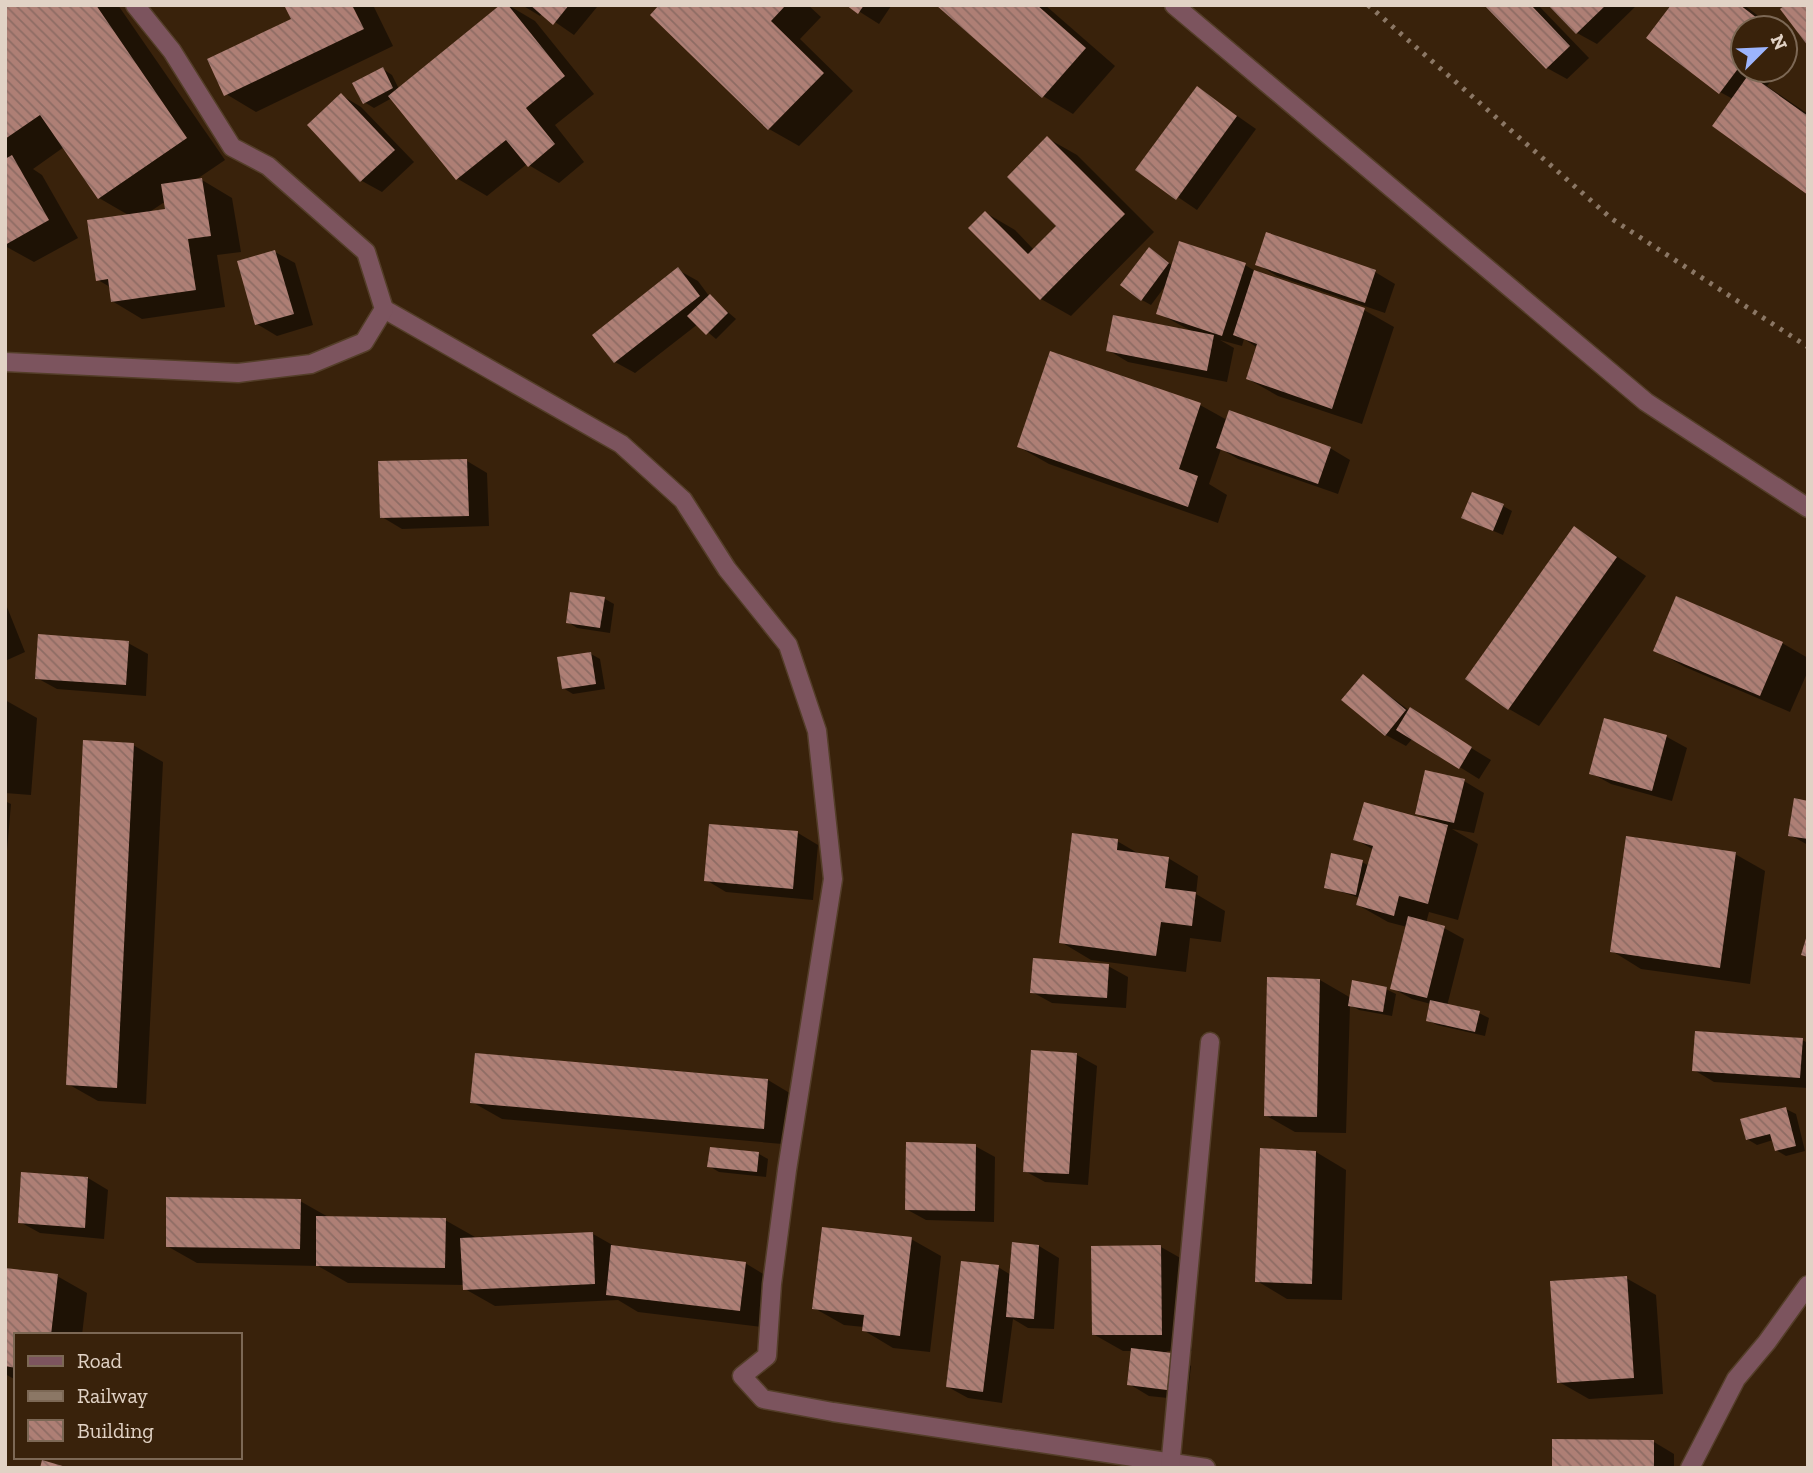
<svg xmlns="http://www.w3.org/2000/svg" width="1813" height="1473" font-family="'Zilla Slab',serif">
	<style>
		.shadow { fill: #0007; fill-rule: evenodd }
		.building { fill: url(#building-back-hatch) }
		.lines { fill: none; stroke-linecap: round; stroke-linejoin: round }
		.minor-casing { stroke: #543e29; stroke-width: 21 }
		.minor { stroke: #7c545e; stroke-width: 18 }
		.rail { stroke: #8b7765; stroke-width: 5; stroke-dasharray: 3.5 7; stroke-linecap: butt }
	</style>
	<defs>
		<pattern id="building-back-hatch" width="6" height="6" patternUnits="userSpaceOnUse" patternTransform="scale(1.75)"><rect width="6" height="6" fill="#ae7f75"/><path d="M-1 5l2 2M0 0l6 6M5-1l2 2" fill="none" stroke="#8e6c64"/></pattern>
	</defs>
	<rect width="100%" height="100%" fill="#39220b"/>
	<g class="shadow">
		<path d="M 5,5 L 118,5 L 225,160 L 194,181 L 202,180 L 232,198 L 241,252 L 217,255 L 225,307 L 142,319 L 112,301 L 110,287 L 98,280 L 130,216 L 99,198 L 64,147 L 33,169 L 42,175 L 78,238 L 34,262 L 5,246 ZM 166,201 L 167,211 L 148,213 Z"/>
		<polygon points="286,5 373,5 393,46 256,112 226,94 293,20"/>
		<polygon points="508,5 535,21 594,94 555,125 584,162 559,183 527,164 487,196 458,179 392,98 374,108 364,102 383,69 392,75 399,89"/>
		<polygon points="522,5 595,5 597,7 574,35 542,13 540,16"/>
		<polygon points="662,5 808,5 821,17 800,39 853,91 799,146 769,129"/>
		<polygon points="849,5 890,5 891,6 879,24"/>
		<polygon points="939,5 1045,5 1115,66 1073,114 1043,96"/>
		<polygon points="1487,5 1538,5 1589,58 1567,79 1547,68"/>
		<polygon points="1551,5 1637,5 1597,44 1577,33"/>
		<polygon points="1673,5 1744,5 1774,28 1743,28 1743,70 1780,70 1767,86 1808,114 1808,192 1733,99 1720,92"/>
		<polygon points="1785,36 1798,46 1785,63"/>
		<polygon points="1197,88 1256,129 1197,210 1138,170"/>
		<polygon points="341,95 361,107 414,162 382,192 362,181"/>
		<polygon points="1047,138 1077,155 1154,232 1071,316 1041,299 986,213 1015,230 1034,250 1058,226"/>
		<polygon points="275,252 295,263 313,325 277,336 257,324"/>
		<polygon points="1158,255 1173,266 1245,265 1262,275 1364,310 1394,327 1362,424 1278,396 1248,379 1258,348 1244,339 1242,346 1220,340 1234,348 1227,382 1128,362 1108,350 1195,333 1158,313 1166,285 1151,305 1142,300"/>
		<polygon points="1257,264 1375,272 1395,284 1385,313 1277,276"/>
		<polygon points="678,270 698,281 709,296 736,319 716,339 698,324 635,373 615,362"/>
		<polygon points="1200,405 1227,420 1330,448 1350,460 1338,494 1238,459 1221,449 1209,484 1227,495 1218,523 1049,464 1019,447"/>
		<polygon points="467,461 487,473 489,526 402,529 382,517"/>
		<polygon points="1503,506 1512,511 1503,535 1463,518"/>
		<polygon points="1575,528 1646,576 1539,726 1509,709"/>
		<polygon points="605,599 614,604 610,633 577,628 568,622"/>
		<polygon points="5,602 25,652 5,661"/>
		<polygon points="128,643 148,654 146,696 57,689 37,678"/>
		<polygon points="1782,643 1808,658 1808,671 1790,712 1685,667 1655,650"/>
		<polygon points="591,654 600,659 605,689 573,694 563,688"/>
		<polygon points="1363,676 1410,711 1491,760 1479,779 1413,738 1406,746 1386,735 1344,700"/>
		<polygon points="5,700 37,718 31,795 5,793"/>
		<polygon points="1606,720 1667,737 1687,748 1672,801 1611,784 1591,773"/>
		<polygon points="133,745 163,762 146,1104 98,1101 68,1084"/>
		<polygon points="1464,781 1484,793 1474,833 1452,829 1478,844 1458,920 1429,912 1426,923 1444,928 1464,939 1447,1006 1479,1013 1489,1018 1485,1036 1437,1025 1428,1020 1431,1004 1412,999 1392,988 1407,927 1388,922 1358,905 1360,898 1326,887 1362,862 1369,866 1374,850 1355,839 1429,820 1417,813"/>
		<polygon points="5,801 11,804 5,873"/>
		<polygon points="1808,803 1808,845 1790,835"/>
		<polygon points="798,833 818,845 813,900 726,892 706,880"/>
		<polygon points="1117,841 1141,855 1168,858 1198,876 1196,894 1225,911 1221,942 1190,938 1186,972 1091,960 1061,942"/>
		<polygon points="1735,854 1765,871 1750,984 1641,969 1612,951"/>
		<polygon points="1108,966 1128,977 1126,1008 1052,1003 1032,992"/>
		<polygon points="1320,980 1351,998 1386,989 1396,994 1392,1016 1359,1010 1350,1005 1346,1133 1295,1132 1265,1115"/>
		<polygon points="1802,1040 1808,1043 1808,1088 1714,1082 1694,1070"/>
		<polygon points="476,1055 768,1080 798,1098 794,1145 502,1119 472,1102"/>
		<polygon points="1077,1055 1097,1066 1088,1185 1045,1182 1025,1171"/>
		<polygon points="1786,1109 1796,1114 1805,1151 1786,1156 1776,1150 1773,1140 1757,1145 1747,1139"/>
		<polygon points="975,1146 995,1157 994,1222 926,1220 906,1209"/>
		<polygon points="1316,1152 1346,1170 1342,1300 1287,1299 1257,1281"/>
		<polygon points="759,1154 768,1159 766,1177 719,1172 709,1166"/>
		<polygon points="88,1178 108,1190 104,1239 40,1233 20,1222"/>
		<polygon points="300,1201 330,1218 445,1220 475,1237 593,1234 616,1247 745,1263 775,1281 770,1328 638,1312 618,1300 495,1306 465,1289 464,1285 348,1283 318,1266 197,1263 167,1246"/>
		<polygon points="911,1239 941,1256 930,1352 893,1348 863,1330 864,1327 844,1325 814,1308"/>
		<polygon points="1039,1246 1059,1258 1054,1329 1028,1328 1013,1319 1002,1403 968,1398 948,1387 998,1267 1011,1275"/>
		<polygon points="1161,1247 1191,1264 1192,1351 1166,1351 1191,1366 1187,1400 1149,1396 1129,1384 1133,1351 1123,1351 1093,1334"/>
		<polygon points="5,1269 57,1276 87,1293 82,1335 16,1335 16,1380 5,1374"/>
		<polygon points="1626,1278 1656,1295 1663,1394 1589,1399 1559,1382"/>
		<polygon points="1654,1442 1674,1454 1674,1468 1554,1468"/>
	</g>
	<g class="building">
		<polygon points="5,5 96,5 187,138 98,199 40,115 5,139"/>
		<polygon points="284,5 352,5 364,29 224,96 207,59 291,19"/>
		<polygon points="500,5 508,5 565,76 526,108 555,144 528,167 506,140 456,180 388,96"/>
		<polygon points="530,5 569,5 553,25"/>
		<polygon points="659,5 786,5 771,21 824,73 768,130 650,15"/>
		<polygon points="846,5 864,5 858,14"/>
		<polygon points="936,5 1037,5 1086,48 1042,98"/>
		<polygon points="1484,5 1531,5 1570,46 1546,69"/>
		<polygon points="1548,5 1606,5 1576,34"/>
		<polygon points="1671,5 1740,5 1770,28 1743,28 1743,62 1719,94 1646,38"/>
		<polygon points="1785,5 1808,5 1808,46 1780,9"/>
		<polygon points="383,67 393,88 363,104 352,83"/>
		<polygon points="1749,74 1808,116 1808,195 1712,126"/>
		<polygon points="1197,86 1237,116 1176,200 1135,170"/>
		<polygon points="341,93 395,150 360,182 307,125"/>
		<polygon points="1047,136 1125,214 1040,300 968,228 985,211 1028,254 1056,226 1007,177"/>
		<polygon points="12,155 49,220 5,245 5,159"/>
		<polygon points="202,178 211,236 188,239 196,290 111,302 108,279 96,281 87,220 165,209 161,184"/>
		<polygon points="1266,232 1376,270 1365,303 1255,265"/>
		<polygon points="1179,241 1246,263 1222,336 1156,314"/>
		<polygon points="1149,247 1169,263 1141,301 1120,285"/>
		<polygon points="275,250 294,314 255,325 237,261"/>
		<polygon points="678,267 700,296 614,363 592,335"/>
		<polygon points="1254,270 1365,308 1332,409 1246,379 1257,344 1233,335"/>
		<polygon points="710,294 728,313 706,335 687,316"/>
		<polygon points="1113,315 1214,335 1207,371 1106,351"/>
		<polygon points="1050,351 1201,403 1179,469 1198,476 1188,507 1017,447"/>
		<polygon points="1229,410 1331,447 1318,484 1216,448"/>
		<polygon points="467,459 469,516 380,518 378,461"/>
		<polygon points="1472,492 1504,504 1493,531 1461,518"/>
		<polygon points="1574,526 1617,557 1508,710 1465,679"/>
		<polygon points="570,592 605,597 600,628 566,623"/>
		<polygon points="1676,596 1783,642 1760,696 1653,651"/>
		<polygon points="38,634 129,641 126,685 35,679"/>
		<polygon points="591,652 596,684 562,689 557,657"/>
		<polygon points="1363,674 1406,710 1385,736 1341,700"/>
		<polygon points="1410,707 1472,747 1459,769 1396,730"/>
		<polygon points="1604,718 1667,735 1652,791 1589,774"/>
		<polygon points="83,740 134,743 117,1088 66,1085"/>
		<polygon points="1425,770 1465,779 1454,823 1415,814"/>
		<polygon points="1794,798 1808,801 1808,839 1788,836"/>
		<polygon points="1364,802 1448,825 1428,904 1399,896 1394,916 1356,905 1373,846 1353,840"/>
		<polygon points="709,824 798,831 793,889 704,881"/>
		<polygon points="1072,833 1118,839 1117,850 1169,857 1165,888 1196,892 1192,926 1161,922 1156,956 1059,943"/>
		<polygon points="1626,836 1736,852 1720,968 1610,952"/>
		<polygon points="1331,853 1363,860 1356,895 1324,888"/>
		<polygon points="1408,916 1445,926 1427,998 1390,989"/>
		<polygon points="1807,935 1808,935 1808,957 1801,955"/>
		<polygon points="1033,958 1109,964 1107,998 1030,993"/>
		<polygon points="1267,977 1320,979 1317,1117 1264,1116"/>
		<polygon points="1352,980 1387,987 1383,1012 1348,1006"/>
		<polygon points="1430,1000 1480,1011 1475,1032 1426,1021"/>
		<polygon points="1695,1031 1803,1038 1800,1078 1692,1071"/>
		<polygon points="1031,1050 1077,1053 1069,1174 1023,1172"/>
		<polygon points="475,1053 768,1079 764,1129 470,1103"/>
		<polygon points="1786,1107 1796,1146 1775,1151 1770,1134 1746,1140 1740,1119"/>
		<polygon points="906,1142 976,1144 975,1211 905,1210"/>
		<polygon points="710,1147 759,1152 757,1172 707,1167"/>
		<polygon points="1260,1148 1316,1151 1312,1284 1255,1282"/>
		<polygon points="21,1172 88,1177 85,1228 18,1223"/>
		<polygon points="166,1197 301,1199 300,1249 166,1247"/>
		<polygon points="316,1216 446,1218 445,1268 316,1266"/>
		<polygon points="822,1227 912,1237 900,1336 862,1331 864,1315 812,1309"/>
		<polygon points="593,1232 595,1284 463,1290 460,1238"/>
		<polygon points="1012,1242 1039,1245 1034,1319 1006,1317"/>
		<polygon points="611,1245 746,1262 740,1311 606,1295"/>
		<polygon points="1161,1245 1162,1335 1092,1335 1091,1246"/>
		<polygon points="961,1261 999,1265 983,1392 946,1387"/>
		<polygon points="5,1268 58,1274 51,1335 16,1335 16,1368 5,1366"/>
		<polygon points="1627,1276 1634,1378 1557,1383 1550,1281"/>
		<polygon points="1131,1348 1172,1353 1167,1390 1127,1385"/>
		<polygon points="1552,1439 1654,1440 1654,1468 1552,1468"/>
		<polygon points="42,1460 66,1467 66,1468 40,1468"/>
	</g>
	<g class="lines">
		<g class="minor-casing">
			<g id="minor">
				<polyline points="1174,5 1646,402 1808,508"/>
				<polyline points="384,309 621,444 683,500 727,569 788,645 817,731 833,879 787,1170 772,1284 767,1356 742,1376 763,1399 833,1412 1206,1468"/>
				<polyline points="5,362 238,373 311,364 364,342 384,309 366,252 268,166 232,147 172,51 135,5"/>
				<polyline points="1170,1468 1210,1042"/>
				<polyline points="1690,1468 1736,1379 1767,1342 1808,1285"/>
			</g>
		</g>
		<use href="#minor" class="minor"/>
		<polyline class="rail" points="1368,5 1612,219 1808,347"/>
	</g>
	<rect width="1813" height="1473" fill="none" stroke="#e1d2c5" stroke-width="14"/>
	<rect x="14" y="1333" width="228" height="126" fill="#39220b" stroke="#7c6855" stroke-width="2"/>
	<rect x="28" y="1356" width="35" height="10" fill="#7c545e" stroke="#7c6855" stroke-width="2"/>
	<text x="77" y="1368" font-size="21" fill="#e1d2c5">Road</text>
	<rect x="28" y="1391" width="35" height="10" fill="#8b7765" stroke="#7c6855" stroke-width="2"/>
	<text x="77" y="1403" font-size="21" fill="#e1d2c5">Railway</text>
	<rect x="28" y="1420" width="35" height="21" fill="url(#building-back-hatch)" stroke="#7c6855" stroke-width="2"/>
	<text x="77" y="1438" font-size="21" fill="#e1d2c5">Building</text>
	<g transform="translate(1764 49) rotate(66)"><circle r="33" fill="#39220b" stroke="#7c6855" stroke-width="2"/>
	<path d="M0-5L12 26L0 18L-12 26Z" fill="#9cb4fd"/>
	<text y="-10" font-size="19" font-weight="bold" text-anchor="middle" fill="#e1d2c5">N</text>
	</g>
</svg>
